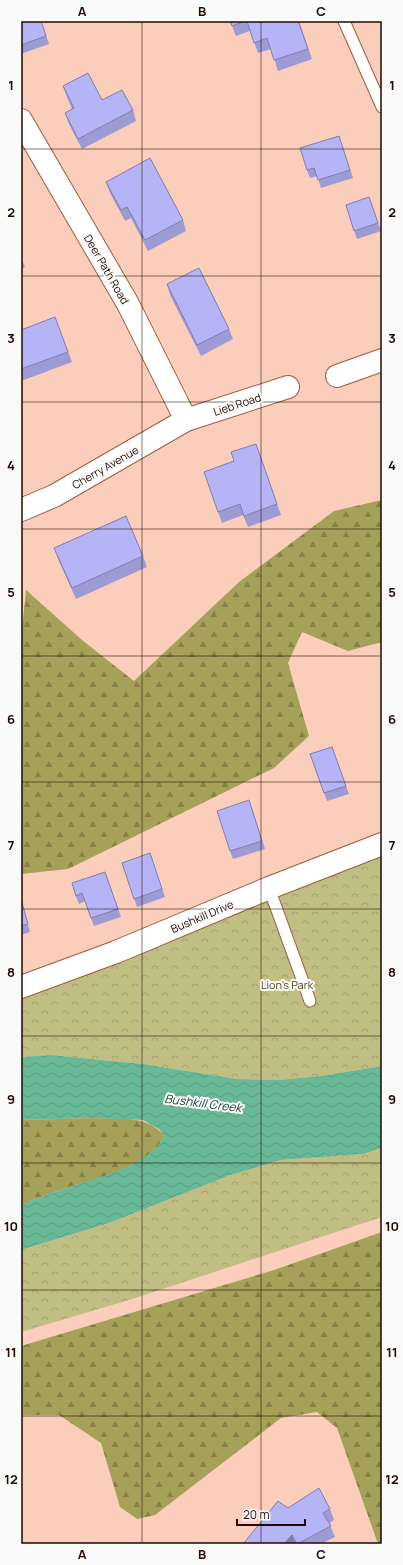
<svg xmlns="http://www.w3.org/2000/svg" width="403" height="1565" font-family="Manrope,sans-serif">
	<style>
		.forest { fill: url(#forest-firs) }
		.park { fill: url(#park-crowns) }
		.water { fill: url(#water-waves) }
		.lines { fill: none; stroke-linecap: round; stroke-linejoin: round }
		.lane-casing { stroke: #9c5c3e; stroke-width: 13 }
		.street-casing { stroke: #9c5c3e; stroke-width: 24 }
		.secondary-casing { stroke: #9c5c3e; stroke-width: 24 }
		.lane { stroke: #fff; stroke-width: 11 }
		.street { stroke: #fff; stroke-width: 22 }
		.secondary { stroke: #fff; stroke-width: 22 }
		.wall { fill: #9c9bd4 }
		.shaded-wall { fill: #7f7ead }
		.building { fill: #b5b4f7; stroke: #7f7ead }
		.grid { fill: none; stroke: #210801; stroke-width: 1; stroke-opacity: 0.55 }
		.labels { text-anchor: middle; dominant-baseline: central; stroke-width: 4; stroke-linejoin: round; paint-order: stroke }
		.street-label { font-size: 11px; fill: #210801; stroke: #fafafa }
		.park-label { font-size: 11px; fill: #4d4810; stroke: #fafafa }
		.water-label { font-size: 12px; font-style: italic; fill: #163b2c; stroke: #fafafa }
		.neatline { fill: none; stroke: #210801; stroke-width: 1.5 }
		.grid-label { font-size: 13px; text-anchor: middle; font-weight: bold; fill: #210801 }
	</style>
	<defs>
		<pattern id="forest-firs" width="22" height="20" patternUnits="userSpaceOnUse"><rect width="22" height="20" fill="#a6a158"/><path d="M5 1l3.5 6h-7zM16 11l3.5 6h-7z" fill="#878146"/></pattern>
		<pattern id="park-crowns" width="20" height="18" patternUnits="userSpaceOnUse"><rect width="20" height="18" fill="#c1be84"/><path d="M2 6a3 3 0 1 1 6 0M12 15a3 3 0 1 1 6 0" fill="none" stroke="#a6a270"/></pattern>
		<pattern id="water-waves" width="16" height="10" patternUnits="userSpaceOnUse"><rect width="16" height="10" fill="#68b997"/><path d="M0 5q4-4 8 0t8 0" fill="none" stroke="#5a9e80"/></pattern>
	</defs>
	<rect width="100%" height="100%" fill="#facebb"/>
	<g class="forest">
		<polygon points="382,500 382,642 348,651 302,632 288,663 309,736 274,768 68,869 21,874 21,640 26,590 82,640 134,681 239,582 334,511"/>
		<path d="M 95,1118 C 119,1119 149,1115 164,1136 C 151,1167 91,1180 61,1190 C 48,1194 34,1200 21,1205 L 21,1120 Z"/>
		<polygon points="382,1232 382,1544 378,1544 337,1428 317,1412 281,1418 155,1515 137,1519 120,1507 101,1443 59,1415 21,1415 21,1346 274,1270"/>
	</g>
	<g class="park">
		<polygon points="382,844 382,1066 321,1076 279,1080 237,1079 143,1064 51,1055 21,1057 21,987"/>
		<polygon points="382,1148 382,1217 129,1300 21,1332 21,1250 109,1223 228,1176 281,1160 363,1154"/>
	</g>
	<path class="water" d="M 51,1055 L 143,1064 L 237,1079 L 279,1080 L 321,1076 L 382,1066 L 382,1148 L 363,1154 L 281,1160 L 228,1176 L 109,1223 L 21,1250 L 21,1205 C 34,1200 48,1194 61,1190 C 90,1180 151,1166 164,1136 L 159,1129 L 143,1120 L 95,1118 L 21,1120 L 21,1057 Z"/>
	<g class="lines">
		<g class="lane-casing">
			<g id="lane">
				<polyline points="344,21 382,107"/>
				<polyline points="269,888 310,1001"/>
			</g>
		</g>
		<g class="street-casing">
			<g id="street">
				<polyline points="21,120 128,304 186,420"/>
				<polyline points="337,376 382,360"/>
				<polyline points="21,510 54,496 186,420 288,387"/>
			</g>
		</g>
		<g class="secondary-casing">
			<polyline id="secondary" points="21,987 116,952 269,888 382,844"/>
		</g>
		<use href="#lane" class="lane"/>
		<use href="#street" class="street"/>
		<use href="#secondary" class="secondary"/>
	</g>
	<g class="wall">
		<polygon points="21,21 41,21 49,44 21,54"/>
		<polygon points="230,21 299,21 312,59 278,71 271,49 258,53 250,31 236,36"/>
		<polygon points="63,86 133,110 136,121 82,149 69,124 65,113 72,109 67,97"/>
		<polygon points="339,136 353,178 321,188 317,176 310,178 307,170"/>
		<polygon points="106,182 183,220 186,231 148,251 131,218 125,221 110,193"/>
		<polygon points="369,197 381,231 357,239 346,205"/>
		<polygon points="21,258 25,267 21,269"/>
		<polygon points="167,284 229,329 233,339 201,356 170,295"/>
		<polygon points="55,317 72,362 21,381 21,330"/>
		<polygon points="256,444 281,515 248,527 243,515 222,523 204,472 234,461"/>
		<polygon points="54,548 143,556 147,567 76,599 58,559"/>
		<polygon points="332,747 349,794 327,801 310,754"/>
		<polygon points="252,808 265,849 233,859 230,851"/>
		<polygon points="150,853 165,897 137,907 122,863"/>
		<polygon points="105,872 121,917 94,926 85,901 79,904 76,896"/>
		<polygon points="21,898 30,932 21,935"/>
		<polygon points="288,1508 330,1509 334,1520 329,1523 335,1537 321,1544 243,1544"/>
	</g>
	<polygon class="shaded-wall" points="292,1535 295,1544 284,1544"/>
	<g class="building">
		<polygon points="21,21 41,21 46,36 21,45"/>
		<polygon points="230,21 245,21 232,26"/>
		<polygon points="247,21 298,21 308,49 274,60 267,38 254,43"/>
		<polygon points="88,73 102,100 122,90 133,110 78,139 65,113 74,108 63,86"/>
		<polygon points="339,136 350,170 318,180 314,168 307,170 300,148"/>
		<polygon points="150,158 183,220 145,240 127,207 121,210 106,182"/>
		<polygon points="369,197 378,223 354,231 346,205"/>
		<polygon points="199,268 229,329 197,345 167,284"/>
		<polygon points="55,317 68,352 21,369 21,330"/>
		<polygon points="256,444 277,504 244,516 240,504 218,512 204,472 234,461 231,452"/>
		<polygon points="126,516 143,556 72,588 54,548"/>
		<polygon points="332,747 346,786 324,793 310,754"/>
		<polygon points="249,800 262,841 230,851 217,811"/>
		<polygon points="150,853 162,889 134,899 122,863"/>
		<polygon points="105,872 118,909 91,918 82,893 76,896 72,883"/>
		<polygon points="21,899 28,924 21,926"/>
		<polygon points="319,1488 330,1509 323,1513 331,1526 297,1544 292,1535 284,1544 243,1544 278,1501 288,1508"/>
	</g>
	<path class="grid" d="M 142,21 L 142,1544M 261,21 L 261,1544M 21,149 L 382,149M 21,276 L 382,276M 21,402 L 382,402M 21,529 L 382,529M 21,656 L 382,656M 21,782 L 382,782M 21,909 L 382,909M 21,1036 L 382,1036M 21,1163 L 382,1163M 21,1290 L 382,1290M 21,1416 L 382,1416"/>
	<g class="labels">
		<g class="street-label">
			<text transform="translate(107 269) rotate(60)">Deer Path Road</text>
			<text transform="translate(237 404) rotate(-18)">Lieb Road</text>
			<text transform="translate(105 467) rotate(-30)">Cherry Avenue</text>
			<text transform="translate(202 916) rotate(-23)">Bushkill Drive</text>
		</g>
		<g class="park-label">
			<text x="287" y="984">Lion's Park</text>
		</g>
		<g class="water-label">
			<text transform="translate(203 1103) rotate(7)">Bushkill Creek</text>
		</g>
	</g>
	<rect width="403" height="1565" fill="none" stroke="#fafafa" stroke-width="44"/>
	<path d="M237 1519v6h68v-6" fill="none" stroke="#210801" stroke-width="2"/>
	<text x="243" y="1519" font-size="12" fill="#210801" stroke="#fafafa" stroke-width="3" paint-order="stroke">20 m</text>
	<rect x="22" y="22" width="359" height="1521" class="neatline"/>
	<g class="grid-label">
		<text x="82" y="16">A</text>
		<text x="202" y="16">B</text>
		<text x="321" y="16">C</text>
		<text x="11" y="90">1</text>
		<text x="392" y="90">1</text>
		<text x="11" y="217">2</text>
		<text x="392" y="217">2</text>
		<text x="11" y="343">3</text>
		<text x="392" y="343">3</text>
		<text x="11" y="470">4</text>
		<text x="392" y="470">4</text>
		<text x="11" y="597">5</text>
		<text x="392" y="597">5</text>
		<text x="11" y="724">6</text>
		<text x="392" y="724">6</text>
		<text x="11" y="850">7</text>
		<text x="392" y="850">7</text>
		<text x="11" y="977">8</text>
		<text x="392" y="977">8</text>
		<text x="11" y="1104">9</text>
		<text x="392" y="1104">9</text>
		<text x="11" y="1231">10</text>
		<text x="392" y="1231">10</text>
		<text x="11" y="1357">11</text>
		<text x="392" y="1357">11</text>
		<text x="11" y="1484">12</text>
		<text x="392" y="1484">12</text>
		<text x="82" y="1559">A</text>
		<text x="202" y="1559">B</text>
		<text x="321" y="1559">C</text>
	</g>
</svg>
